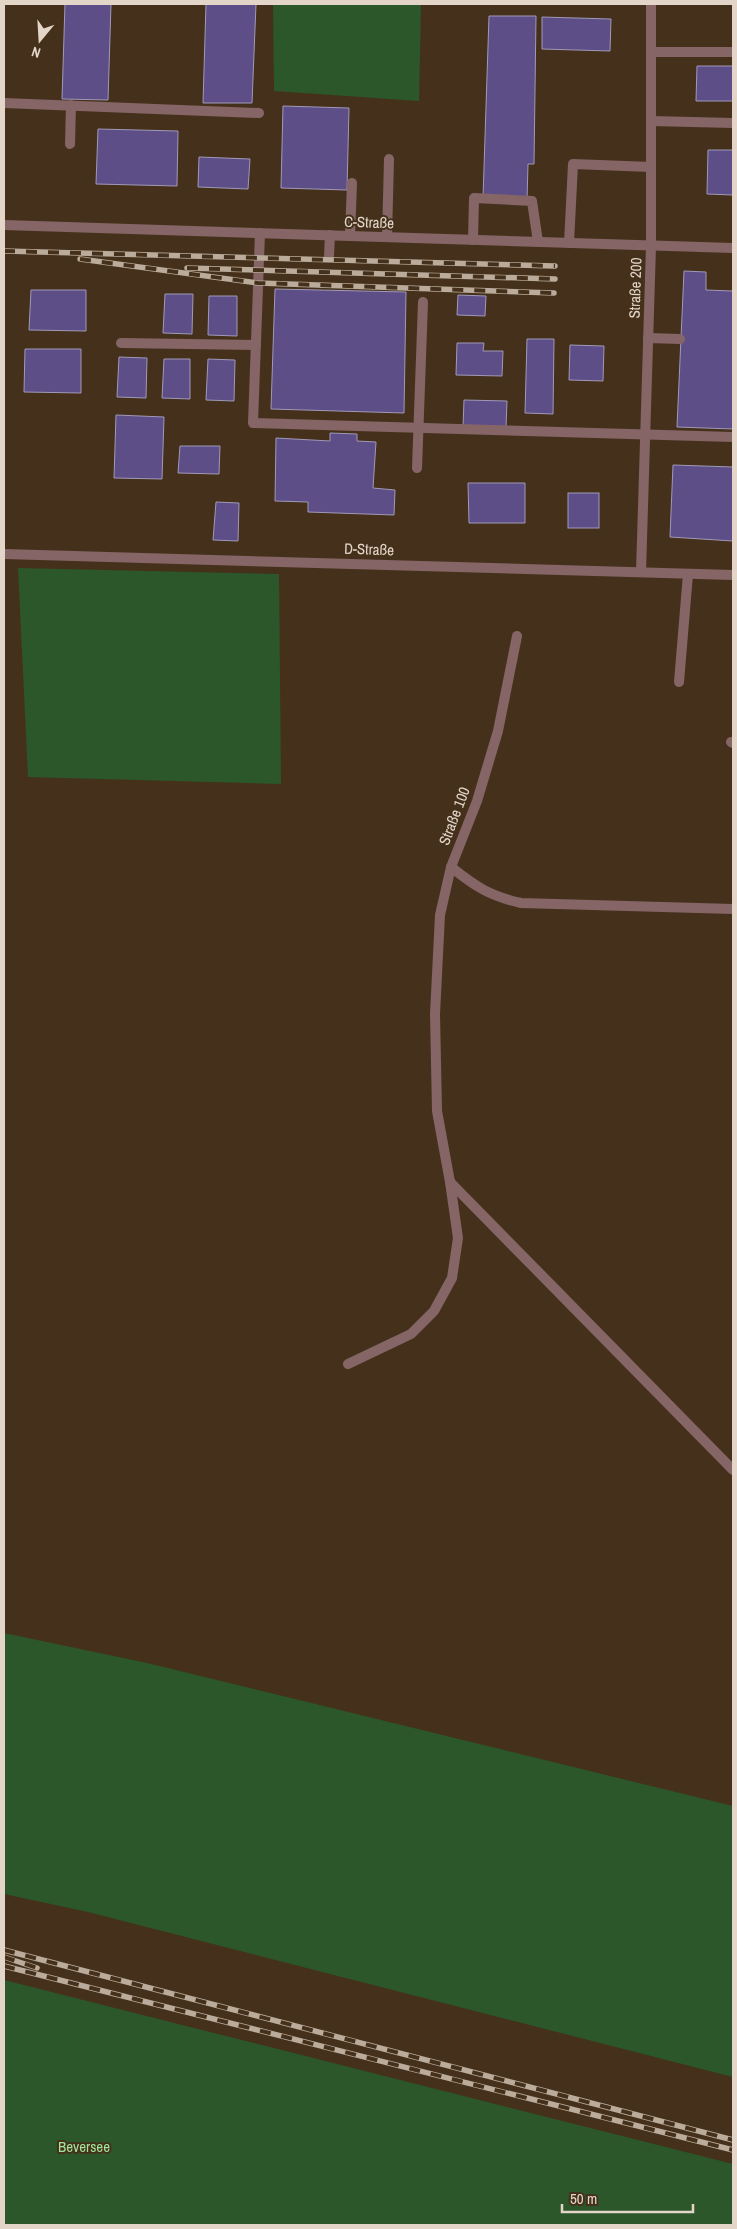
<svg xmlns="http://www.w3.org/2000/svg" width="737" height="2229" font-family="'Archivo Narrow',sans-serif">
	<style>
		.green { fill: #2b572a }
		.building { fill: #5e4e87; stroke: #a099b8 }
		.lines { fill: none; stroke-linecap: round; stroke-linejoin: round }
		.lane { stroke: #856566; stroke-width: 10 }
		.rail-casing { stroke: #baab9b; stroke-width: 5.5 }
		.rail { stroke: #45311b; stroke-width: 4; stroke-dasharray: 11; stroke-linecap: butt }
		.labels { text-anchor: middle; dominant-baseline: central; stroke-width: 4; stroke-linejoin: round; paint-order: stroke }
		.street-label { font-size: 15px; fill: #e3d6c9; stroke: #45311b }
		.park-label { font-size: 15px; fill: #9ee49b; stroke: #45311b }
	</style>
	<rect width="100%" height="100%" fill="#45311b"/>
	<g class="green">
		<polygon points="273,4 421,4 419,101 274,91"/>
		<polygon points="18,568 279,574 281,784 28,777"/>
		<polygon points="4,1633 147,1663 733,1806 733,2077 88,1912 4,1894"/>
		<polygon points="4,1980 733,2164 733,2225 4,2225"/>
	</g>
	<g class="building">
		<polygon points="65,4 111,4 108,100 62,99"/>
		<polygon points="206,4 256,4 252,103 203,103"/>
		<polygon points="489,16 536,16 534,164 528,164 527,200 483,198"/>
		<polygon points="542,17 611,19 610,51 542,49"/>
		<polygon points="697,66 733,66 733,101 696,101"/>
		<polygon points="283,106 349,108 347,190 281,188"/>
		<polygon points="98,129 178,131 177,186 96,184"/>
		<polygon points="708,150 733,150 733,195 707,194"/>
		<polygon points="199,157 250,159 248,189 198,187"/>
		<polygon points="684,271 706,272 706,290 733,291 733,429 677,427"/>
		<polygon points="275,289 406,292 404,413 271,409"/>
		<polygon points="31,290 86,290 86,331 29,330"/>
		<polygon points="165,294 193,294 192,334 163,333"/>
		<polygon points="458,295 486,296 485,316 457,315"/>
		<polygon points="209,296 237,296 237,336 208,335"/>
		<polygon points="527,339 554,339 553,414 525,413"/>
		<polygon points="457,343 484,343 483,351 503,351 502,376 456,375"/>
		<polygon points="570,345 604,346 603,381 569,380"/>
		<polygon points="25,349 81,349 81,393 24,392"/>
		<polygon points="119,357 147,358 146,398 117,397"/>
		<polygon points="164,359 190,359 190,399 162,398"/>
		<polygon points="208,359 235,360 234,401 206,400"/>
		<polygon points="464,400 507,401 506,427 463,427"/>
		<polygon points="116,415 164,417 162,479 114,478"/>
		<polygon points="330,433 357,434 357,441 376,442 373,488 395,490 394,515 308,512 308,502 275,501 276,438 330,441"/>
		<polygon points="180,446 220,446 219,474 178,473"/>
		<polygon points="673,465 733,467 733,541 670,537"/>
		<polygon points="468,483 525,483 525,523 469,523"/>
		<rect x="568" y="493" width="31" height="35"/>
		<polygon points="216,502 239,503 238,541 213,540"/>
	</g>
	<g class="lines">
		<g class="lane">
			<polyline points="651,52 733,52"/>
			<polyline points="4,103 259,113"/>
			<polyline points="651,121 733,123"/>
			<polyline points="70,144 71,105"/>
			<polyline points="4,225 733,248"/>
			<polyline points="260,233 253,423 733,437"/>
			<polyline points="350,236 352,183"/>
			<polyline points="387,237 389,159"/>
			<polyline points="473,240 474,198 532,201 538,242"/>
			<polyline points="569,243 573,164 651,167"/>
			<polyline points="329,256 330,235"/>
			<polyline points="648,338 680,339"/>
			<polyline points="121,343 256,345"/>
			<polyline points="417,468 423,302"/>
			<polyline points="4,554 733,575"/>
			<polyline points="641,572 651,246 651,4"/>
			<path d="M 517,636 L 498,731 L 477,801 L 451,867 C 476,887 490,896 521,903 L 733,909"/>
			<polyline points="679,682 688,574"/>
			<polyline points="731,742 733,743"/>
			<polyline points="450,1182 733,1470"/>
			<polyline points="348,1364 411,1334 434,1311 452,1278 458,1238 450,1182 437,1111 435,1014 440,915 451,867"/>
		</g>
		<g class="rail-casing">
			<g id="rail">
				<polyline points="4,251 555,266"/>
				<polyline points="80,259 258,283 554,293"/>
				<polyline points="187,268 555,279"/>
				<polyline points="4,1950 733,2140"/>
				<polyline points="4,1957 37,1968"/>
				<polyline points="4,1966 733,2150"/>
			</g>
		</g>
		<use href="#rail" class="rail"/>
	</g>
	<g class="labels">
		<g class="street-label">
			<text transform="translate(369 222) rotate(2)">C-Straße</text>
			<text transform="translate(635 288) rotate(-88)">Straße 200</text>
			<text transform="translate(369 549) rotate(2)">D-Straße</text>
			<text transform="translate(454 816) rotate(-69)">Straße 100</text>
		</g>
		<g class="park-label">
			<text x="84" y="2146">Beversee</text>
		</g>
	</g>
	<rect width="737" height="2229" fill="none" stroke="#e3d6c9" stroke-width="10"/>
	<g transform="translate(40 40) rotate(198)" stroke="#45311b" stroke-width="4" paint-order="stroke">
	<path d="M0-4L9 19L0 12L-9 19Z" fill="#e3d6c9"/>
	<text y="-8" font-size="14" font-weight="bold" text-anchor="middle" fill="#e3d6c9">N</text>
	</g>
	<path d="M562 2204v8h131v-8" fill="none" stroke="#e3d6c9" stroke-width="2.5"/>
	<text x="570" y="2204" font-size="15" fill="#e3d6c9" stroke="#45311b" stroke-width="4" paint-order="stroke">50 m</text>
</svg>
